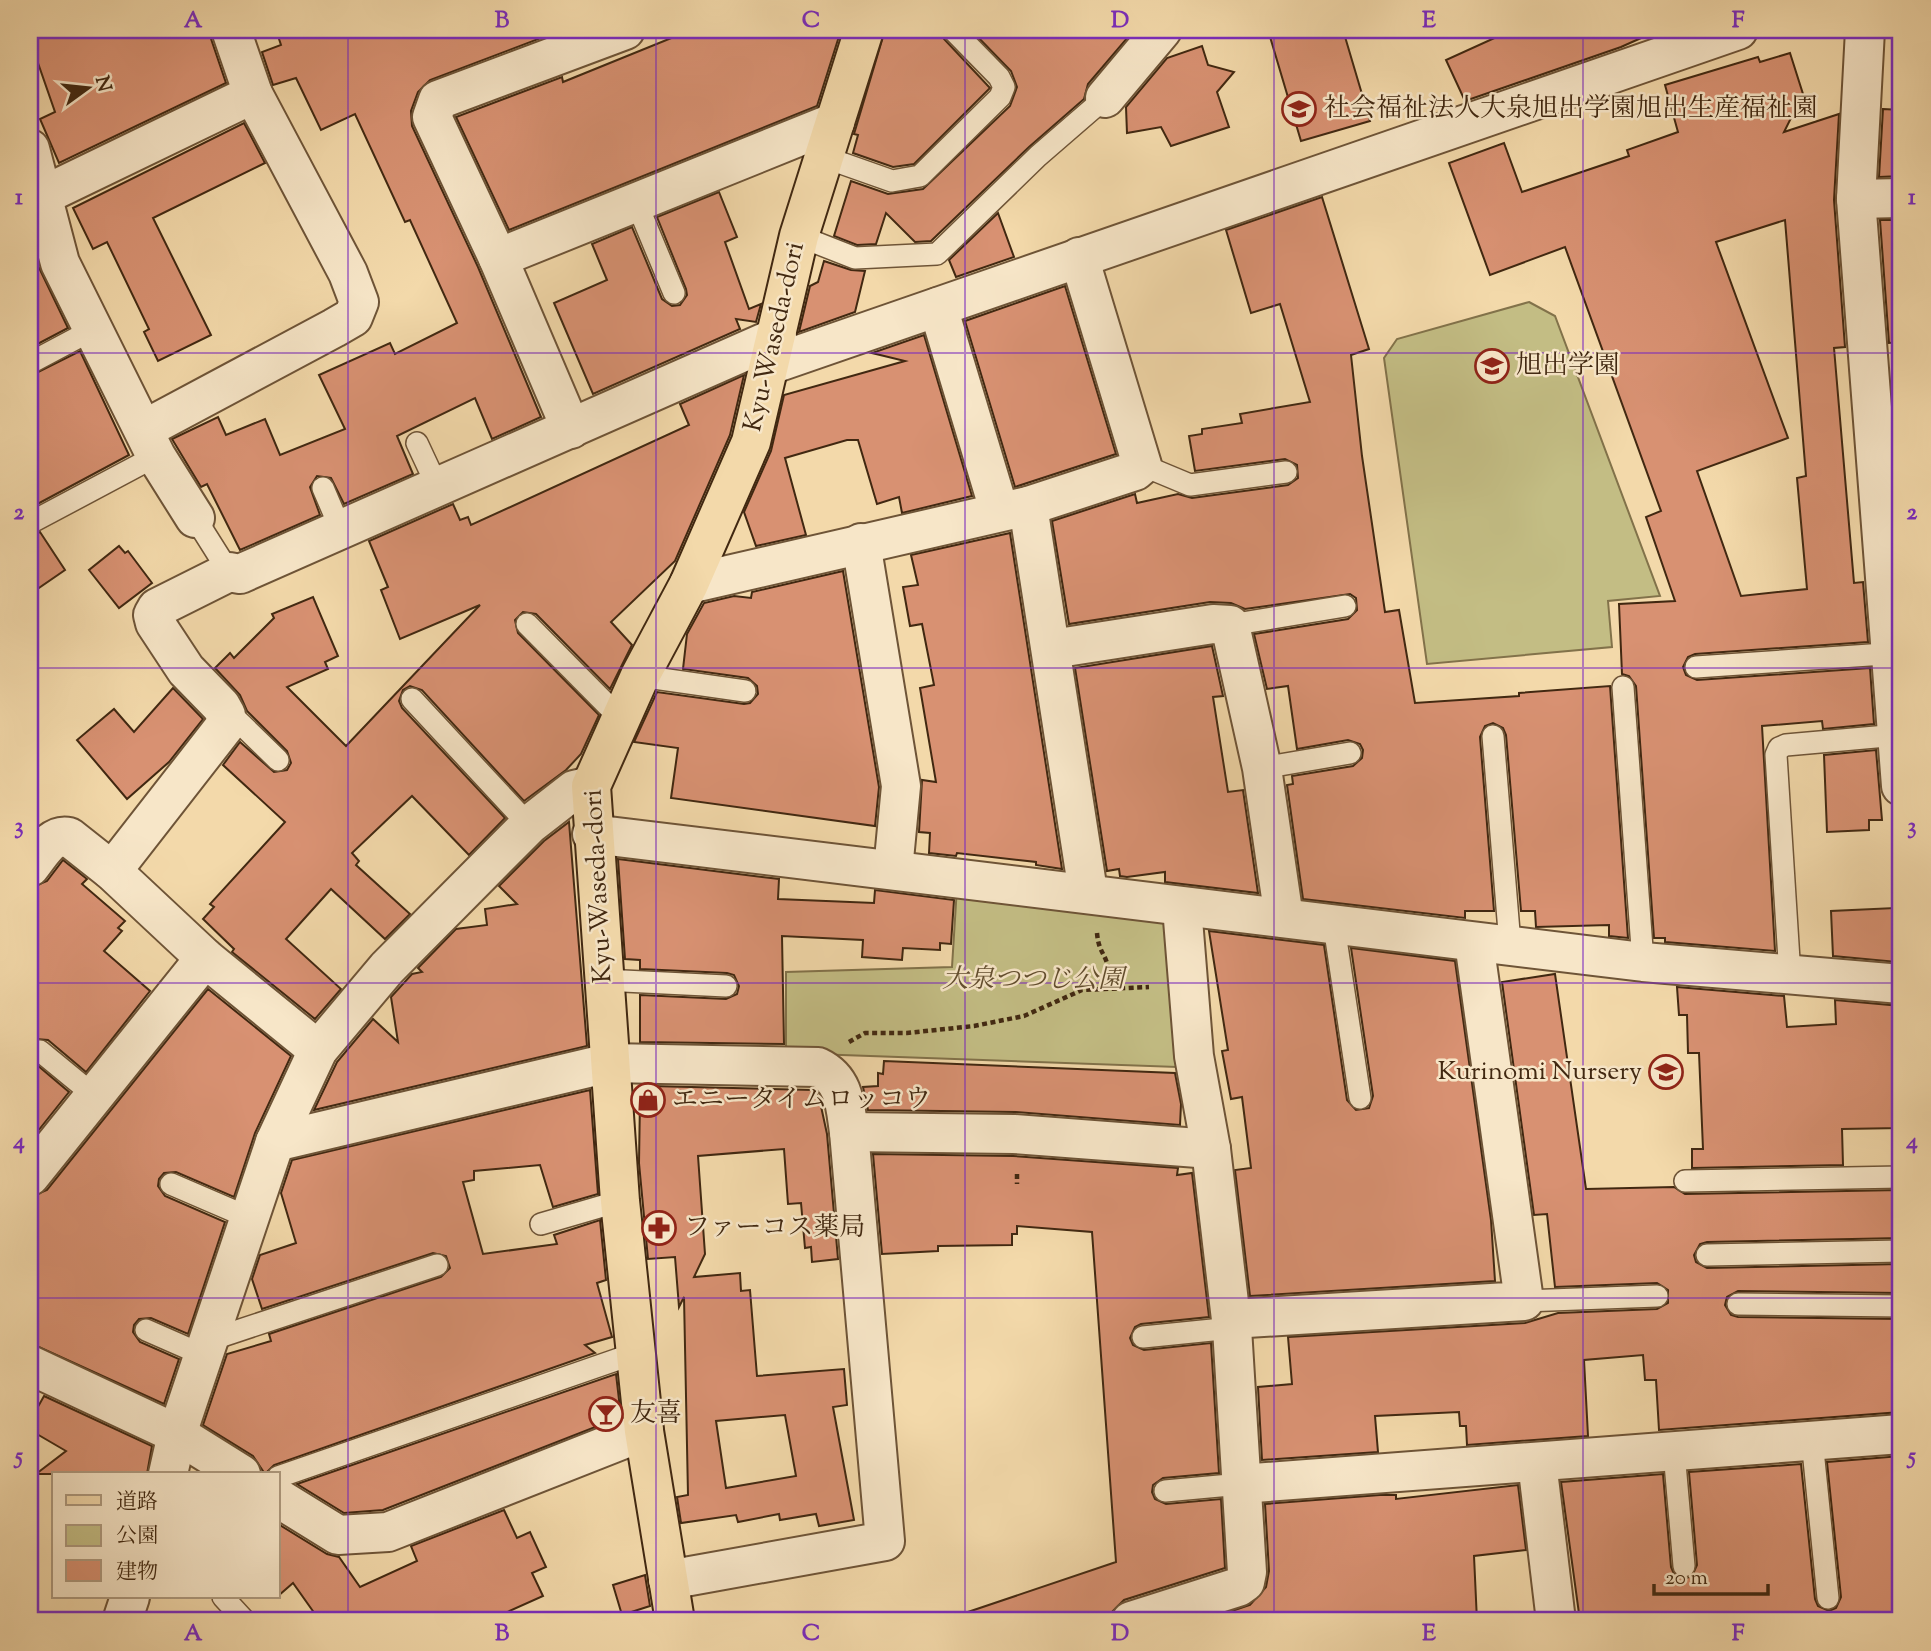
<svg xmlns="http://www.w3.org/2000/svg" width="1931" height="1651" font-family="'Sorts Mill Goudy','Noto Serif JP',serif">
	<style>
		.green { fill: #c3bd84; stroke: #82724a; stroke-width: 2 }
		.building { fill: #d89172; stroke: #412811; stroke-width: 2; fill-rule: evenodd }
		.lines { fill: none; stroke-linecap: round; stroke-linejoin: round }
		.service-casing { stroke: #6e5437; stroke-width: 24 }
		.minor-casing { stroke: #6e5437; stroke-width: 42 }
		.primary-casing { stroke: #412811; stroke-width: 42 }
		.path { stroke: #412811; stroke-width: 4.5; stroke-dasharray: 5 3.5; stroke-linecap: butt }
		.service { stroke: #f7e6c8; stroke-width: 21 }
		.minor { stroke: #f7e6c8; stroke-width: 38 }
		.primary { stroke: #f3d9aa; stroke-width: 38 }
		.grid { fill: none; stroke: #7b2cbf; stroke-width: 2; stroke-opacity: 0.55 }
		.labels { text-anchor: middle; dominant-baseline: central; stroke-width: 5; stroke-linejoin: round; paint-order: stroke }
		.poi-label { font-size: 26px; fill: #412811; stroke: #f7e6c8; text-anchor: start }
		.street-label { font-size: 26px; fill: #412811; stroke: #f7e6c8 }
		.park-label { font-size: 26px; font-style: italic; fill: #624d2e; stroke: #f7e6c8 }
		.neatline { fill: none; stroke: #7b2cbf; stroke-width: 2.5 }
		.grid-label { font-size: 23px; text-anchor: middle; font-weight: bold; fill: #7b2cbf }
	</style>
	<rect width="100%" height="100%" fill="#f3d9aa"/>
	<filter id="stains"><feTurbulence type="fractalNoise" baseFrequency=".00286" numOctaves="4"/><feColorMatrix values="0 0 0 0 .2 0 0 0 0 .09 0 0 0 0 .02 0 0 0 .5 -.17"/></filter>
	<radialGradient id="worn" r=".72"><stop offset=".6" stop-color="#630" stop-opacity="0"/><stop offset="1" stop-color="#630" stop-opacity=".3"/></radialGradient>
	<g class="green">
		<polygon points="1529,302 1555,316 1660,596 1608,601 1612,647 1427,664 1384,358 1397,339"/>
		<polygon points="957,887 1167,916 1177,1067 786,1053 786,972 952,967"/>
	</g>
	<g class="building">
		<polygon points="30,30 208,30 226,83 59,163 40,119 55,112 30,40"/>
		<polygon points="276,30 547,30 549,35 430,80 418,92 411,111 412,126 478,267 541,417 492,439 475,398 397,436 413,474 344,504 331,478 317,476 310,487 320,515 240,550 207,484 201,487 172,439 218,417 226,435 265,419 280,455 345,429 319,375 390,343 395,354 457,323 410,220 405,222 355,114 321,130 296,78 273,85 262,52 281,45"/>
		<polygon points="691,30 841,30 817,106 509,230 456,117 562,77 563,82"/>
		<polygon points="885,30 940,30 944,39 990,88 914,164 893,167 853,153 858,135 854,134"/>
		<polygon points="971,30 1123,30 1129,36 1088,84 1084,99 1029,147 931,241 915,242 886,213 876,244 857,245 834,236 851,181 888,194 923,189 1010,106 1017,87 1011,71"/>
		<polygon points="1268,30 1343,30 1370,121 1301,141"/>
		<polygon points="1512,30 1659,30 1621,47 1465,101 1446,60"/>
		<polygon points="1202,46 1208,65 1234,72 1217,92 1229,127 1171,146 1161,127 1127,133 1126,107 1167,58"/>
		<path d="M 1790,53 L 1803,94 L 1784,132 L 1839,114 L 1834,200 L 1845,347 L 1834,348 L 1854,583 L 1863,582 L 1868,642 L 1695,654 L 1688,657 L 1683,667 L 1686,675 L 1697,680 L 1870,668 L 1874,724 L 1823,729 L 1822,721 L 1762,726 L 1775,951 L 1665,942 L 1665,938 L 1654,938 L 1636,686 L 1629,676 L 1622,674 L 1619,604 L 1675,601 L 1646,517 L 1661,511 L 1565,247 L 1490,275 L 1449,163 L 1504,143 L 1522,192 L 1629,156 L 1627,150 L 1678,132 L 1665,85 L 1758,57 L 1760,62 ZM 1785,220 L 1806,476 L 1797,478 L 1807,589 L 1741,596 L 1697,471 L 1788,438 L 1716,242 Z"/>
		<polygon points="1883,109 1901,110 1901,176 1879,177"/>
		<polygon points="244,123 265,163 153,218 211,335 158,361 144,332 149,329 107,242 93,249 73,208"/>
		<polygon points="719,192 737,237 725,242 749,309 761,304 756,322 736,319 740,329 593,394 554,303 607,280 592,244 632,227 662,299 672,306 680,305 687,295 686,289 657,217"/>
		<polygon points="1322,197 1369,349 1351,355 1362,456 1385,612 1399,610 1415,703 1519,696 1519,693 1610,686 1628,938 1609,936 1609,925 1536,927 1535,911 1521,911 1506,735 1503,728 1493,723 1485,726 1480,737 1494,911 1465,911 1465,918 1303,899 1287,785 1293,784 1292,776 1353,766 1362,758 1363,750 1360,744 1348,740 1297,749 1288,686 1267,689 1254,634 1348,619 1357,610 1356,598 1350,594 1245,609 1231,603 1210,602 1069,624 1052,521 1135,494 1137,503 1178,494 1192,498 1288,485 1298,478 1297,465 1285,459 1195,471 1189,436 1202,434 1202,429 1242,423 1240,414 1310,402 1280,304 1251,313 1226,230"/>
		<polygon points="998,213 1014,257 956,277 949,260"/>
		<polygon points="1880,220 1901,220 1901,342 1889,343"/>
		<polygon points="30,249 68,328 30,348"/>
		<polygon points="824,261 851,270 865,271 855,312 799,332 810,286 818,282"/>
		<polygon points="1065,286 1116,454 1015,487 965,321"/>
		<polygon points="924,335 972,496 902,513 899,497 877,504 858,440 847,440 785,458 806,535 756,546 744,512 771,451 784,395 905,361 872,353"/>
		<polygon points="80,351 129,455 30,508 30,376"/>
		<polygon points="744,375 730,435 675,561 611,622 632,645 610,689 536,614 523,612 515,620 518,633 599,715 581,754 566,770 524,801 422,690 410,686 403,690 399,701 402,708 505,818 469,855 412,796 352,853 359,861 356,865 410,914 385,939 331,889 286,939 341,989 315,1019 232,952 234,949 203,919 214,907 210,904 285,822 223,765 240,742 274,772 287,770 291,763 287,751 247,711 240,695 215,668 230,653 234,658 274,618 272,614 313,597 338,656 325,662 328,669 287,687 346,746 480,605 400,639 381,590 388,587 369,541 453,504 460,520 468,517 471,525 689,425 680,404"/>
		<polygon points="40,532 65,570 30,594 30,536"/>
		<polygon points="1010,533 1062,869 1036,865 1036,862 957,853 956,856 929,853 930,833 919,832 922,780 936,782 920,688 934,685 922,624 910,626 903,587 918,585 911,555"/>
		<polygon points="119,546 125,553 128,551 152,583 119,608 89,570"/>
		<polygon points="843,571 879,787 875,826 671,798 678,748 634,742 657,692 744,704 750,703 758,694 757,686 748,678 683,669 687,634 704,603 734,596 751,598 752,592"/>
		<polygon points="1212,646 1223,696 1213,697 1228,792 1243,790 1258,893 1165,882 1165,872 1127,877 1120,876 1119,869 1107,871 1075,668"/>
		<polygon points="173,688 203,719 169,762 127,799 77,740 114,709 134,732"/>
		<polygon points="1876,750 1882,820 1869,820 1869,830 1827,832 1824,755"/>
		<polygon points="569,822 587,1046 314,1110 337,1062 373,1019 398,1042 391,997 412,974 422,972 418,968 456,929 487,925 485,909 517,904 499,886 544,841"/>
		<polygon points="618,859 779,879 778,899 874,903 875,890 954,900 951,944 940,943 940,950 903,948 902,960 862,957 863,940 782,936 784,1044 640,1042 640,995 726,999 737,994 739,986 734,975 727,973 640,969 640,960 625,959"/>
		<polygon points="63,860 87,879 82,884 125,921 118,928 122,931 104,951 150,991 86,1072 48,1040 36,1039 30,1043 30,888 47,881"/>
		<polygon points="1895,908 1897,962 1833,956 1831,911"/>
		<polygon points="1209,931 1324,945 1347,1100 1356,1110 1369,1108 1373,1096 1351,948 1455,961 1491,1220 1495,1281 1250,1296 1235,1170 1251,1168 1242,1097 1231,1099 1222,1051 1228,1050"/>
		<polygon points="1555,974 1586,1189 1674,1187 1685,1194 1901,1190 1901,1238 1707,1242 1700,1244 1694,1255 1696,1262 1707,1268 1901,1264 1901,1293 1738,1291 1727,1297 1725,1305 1731,1315 1738,1317 1901,1319 1901,1412 1659,1430 1656,1380 1645,1380 1643,1355 1584,1360 1588,1436 1467,1445 1466,1426 1460,1426 1459,1412 1375,1416 1378,1452 1262,1460 1258,1387 1292,1384 1288,1337 1525,1323 1558,1313 1657,1309 1668,1303 1668,1290 1657,1283 1555,1287 1547,1214 1534,1215 1502,982"/>
		<polygon points="1677,987 1784,996 1787,1027 1836,1024 1835,1000 1901,1006 1901,1128 1842,1129 1843,1165 1692,1168 1692,1149 1703,1149 1699,1053 1688,1053 1687,1015 1679,1015"/>
		<polygon points="208,989 291,1056 255,1133 234,1197 176,1172 164,1173 159,1179 158,1186 165,1196 225,1222 188,1334 151,1318 139,1319 134,1325 133,1332 140,1342 179,1359 164,1404 30,1343 30,1197 47,1190"/>
		<polygon points="30,1059 69,1092 30,1141"/>
		<polygon points="884,1061 1175,1073 1181,1104 1180,1125 1016,1112 868,1110 863,1087 878,1086 878,1073 883,1074"/>
		<path d="M 650,1086 L 813,1090 L 819,1097 L 827,1134 L 838,1259 L 812,1262 L 811,1247 L 805,1248 L 801,1203 L 788,1204 L 784,1149 L 698,1156 L 705,1254 L 694,1277 L 740,1273 L 741,1291 L 750,1290 L 757,1376 L 844,1369 L 847,1405 L 833,1407 L 854,1520 L 819,1526 L 816,1514 L 780,1520 L 779,1514 L 738,1522 L 736,1515 L 681,1523 L 677,1497 L 688,1495 L 684,1297 L 679,1307 L 675,1257 L 648,1259 L 639,1163 L 640,1099 ZM 785,1415 L 796,1476 L 726,1488 L 716,1421 Z"/>
		<polygon points="590,1090 598,1194 553,1207 540,1165 474,1171 474,1180 463,1182 483,1254 557,1244 554,1235 600,1220 606,1280 597,1283 612,1337 585,1345 595,1353 274,1465 265,1474 253,1456 203,1425 227,1354 271,1341 269,1334 441,1277 450,1268 446,1256 433,1253 262,1309 252,1279 260,1255 296,1243 281,1193 292,1160"/>
		<polygon points="873,1154 1013,1156 1178,1168 1177,1175 1192,1173 1209,1317 1141,1324 1135,1327 1130,1338 1133,1345 1144,1350 1211,1343 1219,1473 1163,1478 1153,1485 1152,1492 1155,1499 1166,1504 1221,1499 1225,1568 1124,1600 1112,1612 1081,1621 960,1621 959,1615 1116,1562 1092,1232 1017,1226 1017,1234 1012,1234 1012,1245 938,1246 938,1251 882,1254"/>
		<polygon points="616,1374 621,1417 383,1510 344,1513 297,1484"/>
		<polygon points="44,1396 152,1446 147,1474 36,1474 66,1451 30,1430 30,1421"/>
		<polygon points="1901,1456 1901,1621 1723,1621 1723,1615 1718,1613 1638,1621 1580,1621 1561,1482 1663,1474 1671,1567 1674,1574 1684,1579 1692,1576 1697,1565 1689,1472 1801,1464 1815,1599 1818,1606 1829,1611 1836,1608 1841,1597 1827,1462"/>
		<polygon points="1518,1485 1526,1550 1474,1556 1477,1621 1202,1621 1250,1605 1266,1587 1269,1571 1265,1504 1380,1495 1396,1495 1396,1499"/>
		<polygon points="504,1510 517,1538 530,1532 546,1567 532,1573 543,1596 487,1621 320,1621 293,1583 278,1596 278,1524 327,1554 339,1557 360,1587 417,1561 411,1546"/>
		<polygon points="645,1575 650,1606 622,1615 613,1585"/>
	</g>
	<g class="lines">
		<g class="service-casing">
			<g id="service">
				<polyline points="824,157 892,181 920,176 1000,97 1004,87 999,77 953,30"/>
				<polyline points="637,204 674,293"/>
				<polyline points="799,236 855,258 937,254 1038,156 1105,98"/>
				<polyline points="30,363 92,330"/>
				<polyline points="417,443 438,488"/>
				<polyline points="1142,465 1190,485 1286,472"/>
				<polyline points="323,488 341,530"/>
				<polyline points="195,518 229,572"/>
				<polyline points="30,523 156,456"/>
				<polyline points="527,624 620,718"/>
				<polyline points="1230,625 1345,606"/>
				<polyline points="1696,667 1899,653"/>
				<polyline points="640,676 745,691"/>
				<polyline points="1623,687 1643,962"/>
				<polyline points="412,699 529,825"/>
				<polyline points="226,715 236,719 278,760"/>
				<polyline points="1493,736 1510,944"/>
				<polyline points="1262,768 1350,753"/>
				<polyline points="1334,926 1360,1098"/>
				<polyline points="1790,976 1776,755 1779,748 1786,745 1898,735"/>
				<polyline points="603,980 726,986"/>
				<polyline points="40,1051 96,1097"/>
				<polyline points="1685,1181 1901,1177"/>
				<polyline points="171,1184 250,1218"/>
				<polyline points="541,1224 620,1201"/>
				<polyline points="1707,1255 1901,1251"/>
				<polyline points="1524,1301 1657,1296"/>
				<polyline points="1738,1304 1901,1306"/>
				<polyline points="146,1330 203,1355"/>
				<polyline points="1143,1337 1232,1328"/>
				<polyline points="207,1341 437,1265"/>
				<polyline points="1812,1440 1828,1598"/>
				<polyline points="1674,1452 1684,1566"/>
				<polyline points="278,1477 636,1353"/>
				<polyline points="1165,1491 1241,1484"/>
				<polyline points="223,1597 245,1621"/>
			</g>
		</g>
		<g class="minor-casing">
			<g id="minor">
				<polyline points="625,30 438,100 432,117 498,258 835,122"/>
				<polyline points="1865,30 1856,199 1901,786"/>
				<polyline points="1105,98 1162,30"/>
				<polyline points="30,149 60,263 156,456 195,518"/>
				<polyline points="42,196 253,94 231,30"/>
				<polyline points="1856,199 1901,198"/>
				<polyline points="498,258 571,429"/>
				<polyline points="938,307 999,510"/>
				<polyline points="770,365 1738,30"/>
				<polyline points="145,429 334,328 353,317 359,302 348,273 253,94"/>
				<polyline points="1028,506 1088,892"/>
				<polyline points="861,543 901,786 893,870"/>
				<polyline points="689,584 1028,506 1135,471 1142,465 1079,257"/>
				<polyline points="1052,649 1213,624 1230,625 1262,768 1284,918"/>
				<polyline points="592,834 1643,962 1901,984"/>
				<path d="M 30,867 C 40,855 51,833 69,837 L 112,871 L 205,958 L 318,1050"/>
				<polyline points="112,871 225,726 226,715 221,706 186,670 155,623 153,615 157,608 229,572 240,574 777,337"/>
				<polyline points="849,1132 1014,1134 1211,1149"/>
				<path d="M 275,1142 L 609,1063 L 818,1067 C 845,1080 845,1105 849,1132 L 885,1541 L 668,1580"/>
				<polyline points="30,1176 205,958"/>
				<polyline points="1231,1319 1524,1301 1474,942"/>
				<polyline points="30,1365 177,1434 241,1474"/>
				<polyline points="1537,1462 1556,1621"/>
				<polyline points="168,1474 177,1434 275,1142 318,1050 387,968 529,825 574,790 591,786"/>
				<polyline points="1241,1484 1901,1434"/>
				<polyline points="278,1498 338,1535 388,1532 644,1431"/>
				<polyline points="122,1621 130,1597"/>
				<polyline points="1131,1621 1238,1587 1245,1582 1247,1572 1232,1328 1211,1149 1194,1056 1182,907"/>
			</g>
		</g>
		<g class="primary-casing">
			<polyline id="primary" points="675,1621 644,1431 620,1201 591,786 640,676 689,584 751,442 799,236 864,30"/>
		</g>
		<g class="path">
			<path d="M 1097,933 C 1099,958 1111,954 1109,986"/>
			<polyline points="849,1042 865,1033 907,1033 974,1026 1024,1016 1082,990 1149,987"/>
			<polyline points="1017,1174 1017,1184"/>
		</g>
		<use href="#service" class="service"/>
		<use href="#minor" class="minor"/>
		<use href="#primary" class="primary"/>
	</g>
	<path class="grid" d="M 348,30 L 348,1621M 656,30 L 656,1621M 965,30 L 965,1621M 1274,30 L 1274,1621M 1583,30 L 1583,1621M 30,353 L 1901,353M 30,668 L 1901,668M 30,983 L 1901,983M 30,1298 L 1901,1298"/>
	<defs>
		<g id="school-ring" transform="scale(1.75)"><circle r="9.5" fill="#f7e6c8" stroke="#8f2418" stroke-width="1.5"/><path d="M0-5L7-2L0 1L-7-2ZM-4 1L0 2.5L4 1V4Q0 6-4 4Z" fill="#8f2418"/></g>
		<g id="shop-ring" transform="scale(1.75)"><circle r="9.5" fill="#f7e6c8" stroke="#8f2418" stroke-width="1.5"/><path d="M-5-2.5h2.3a2.7 3.5 0 0 1 5.4 0H5L5.5 6h-11ZM-1.5-2.5h3a1.5 2.3 0 0 0-3 0Z" fill="#8f2418"/></g>
		<g id="pharmacy-ring" transform="scale(1.75)"><circle r="9.5" fill="#f7e6c8" stroke="#8f2418" stroke-width="1.5"/><path d="M-2-6h4v4h4v4h-4v4h-4v-4h-4v-4h4Z" fill="#8f2418"/></g>
		<g id="bar-ring" transform="scale(1.75)"><circle r="9.5" fill="#f7e6c8" stroke="#8f2418" stroke-width="1.5"/><path d="M-6-5H6L.8 .8V4.5H3.5V6h-7V4.5H-.8V.8Z" fill="#8f2418"/></g>
	</defs>
	<g fill-rule="evenodd">
		<use href="#school-ring" x="1299" y="109"/>
		<use href="#school-ring" x="1492" y="366"/>
		<use href="#school-ring" x="1666" y="1072"/>
		<use href="#shop-ring" x="648" y="1100"/>
		<use href="#pharmacy-ring" x="659" y="1228"/>
		<use href="#bar-ring" x="606" y="1414"/>
	</g>
	<g class="labels">
		<g class="poi-label">
			<text x="1324" y="109">社会福祉法人大泉旭出学園旭出生産福祉園</text>
			<text x="1516" y="366">旭出学園</text>
			<text x="1642" y="1072" text-anchor="end">Kurinomi Nursery</text>
			<text x="672" y="1100">エニータイムロッコウ</text>
			<text x="684" y="1228">ファーコス薬局</text>
			<text x="630" y="1414">友喜</text>
		</g>
		<g class="street-label">
			<text transform="translate(775 337) rotate(-77)">Kyu-Waseda-dori</text>
			<text transform="translate(599 886) rotate(-93)">Kyu-Waseda-dori</text>
		</g>
		<g class="park-label">
			<text x="1033" y="980">大泉つつじ公園</text>
		</g>
	</g>
	<rect width="1931" height="1651" fill="none" stroke="#f3d9aa" stroke-width="77"/>
	<rect x="52" y="1472" width="228" height="126" fill="#f7e6c8" stroke="#ae9a7f" stroke-width="2"/>
	<rect x="66" y="1495" width="35" height="10" fill="#f3d9aa" stroke="#ae9a7f" stroke-width="2"/>
	<text x="116" y="1508" font-size="21" fill="#412811">道路</text>
	<rect x="66" y="1525" width="35" height="21" fill="#c3bd84" stroke="#ae9a7f" stroke-width="2"/>
	<text x="116" y="1542" font-size="21" fill="#412811">公園</text>
	<rect x="66" y="1560" width="35" height="21" fill="#d89172" stroke="#ae9a7f" stroke-width="2"/>
	<text x="116" y="1578" font-size="21" fill="#412811">建物</text>
	<g transform="translate(88 88) rotate(75)" stroke="#f7e6c8" stroke-width="5" paint-order="stroke">
	<path d="M0-5L12 26L0 18L-12 26Z" fill="#412811"/>
	<text y="-10" font-size="19" font-weight="bold" text-anchor="middle" fill="#412811">N</text>
	</g>
	<path d="M1654 1584v10h114v-10" fill="none" stroke="#412811" stroke-width="3.5"/>
	<text x="1665" y="1584" font-size="21" fill="#412811" stroke="#f7e6c8" stroke-width="5" paint-order="stroke">20 m</text>
	<rect x="38" y="38" width="1854" height="1574" class="neatline"/>
	<g class="grid-label">
		<text x="193" y="27">A</text>
		<text x="502" y="27">B</text>
		<text x="811" y="27">C</text>
		<text x="1120" y="27">D</text>
		<text x="1429" y="27">E</text>
		<text x="1738" y="27">F</text>
		<text x="19" y="204">1</text>
		<text x="1912" y="204">1</text>
		<text x="19" y="519">2</text>
		<text x="1912" y="519">2</text>
		<text x="19" y="833">3</text>
		<text x="1912" y="833">3</text>
		<text x="19" y="1148">4</text>
		<text x="1912" y="1148">4</text>
		<text x="19" y="1463">5</text>
		<text x="1912" y="1463">5</text>
		<text x="193" y="1640">A</text>
		<text x="502" y="1640">B</text>
		<text x="811" y="1640">C</text>
		<text x="1120" y="1640">D</text>
		<text x="1429" y="1640">E</text>
		<text x="1738" y="1640">F</text>
	</g>
	<rect width="100%" height="100%" filter="url(#stains)"/>
	<rect width="100%" height="100%" fill="url(#worn)"/>
</svg>
